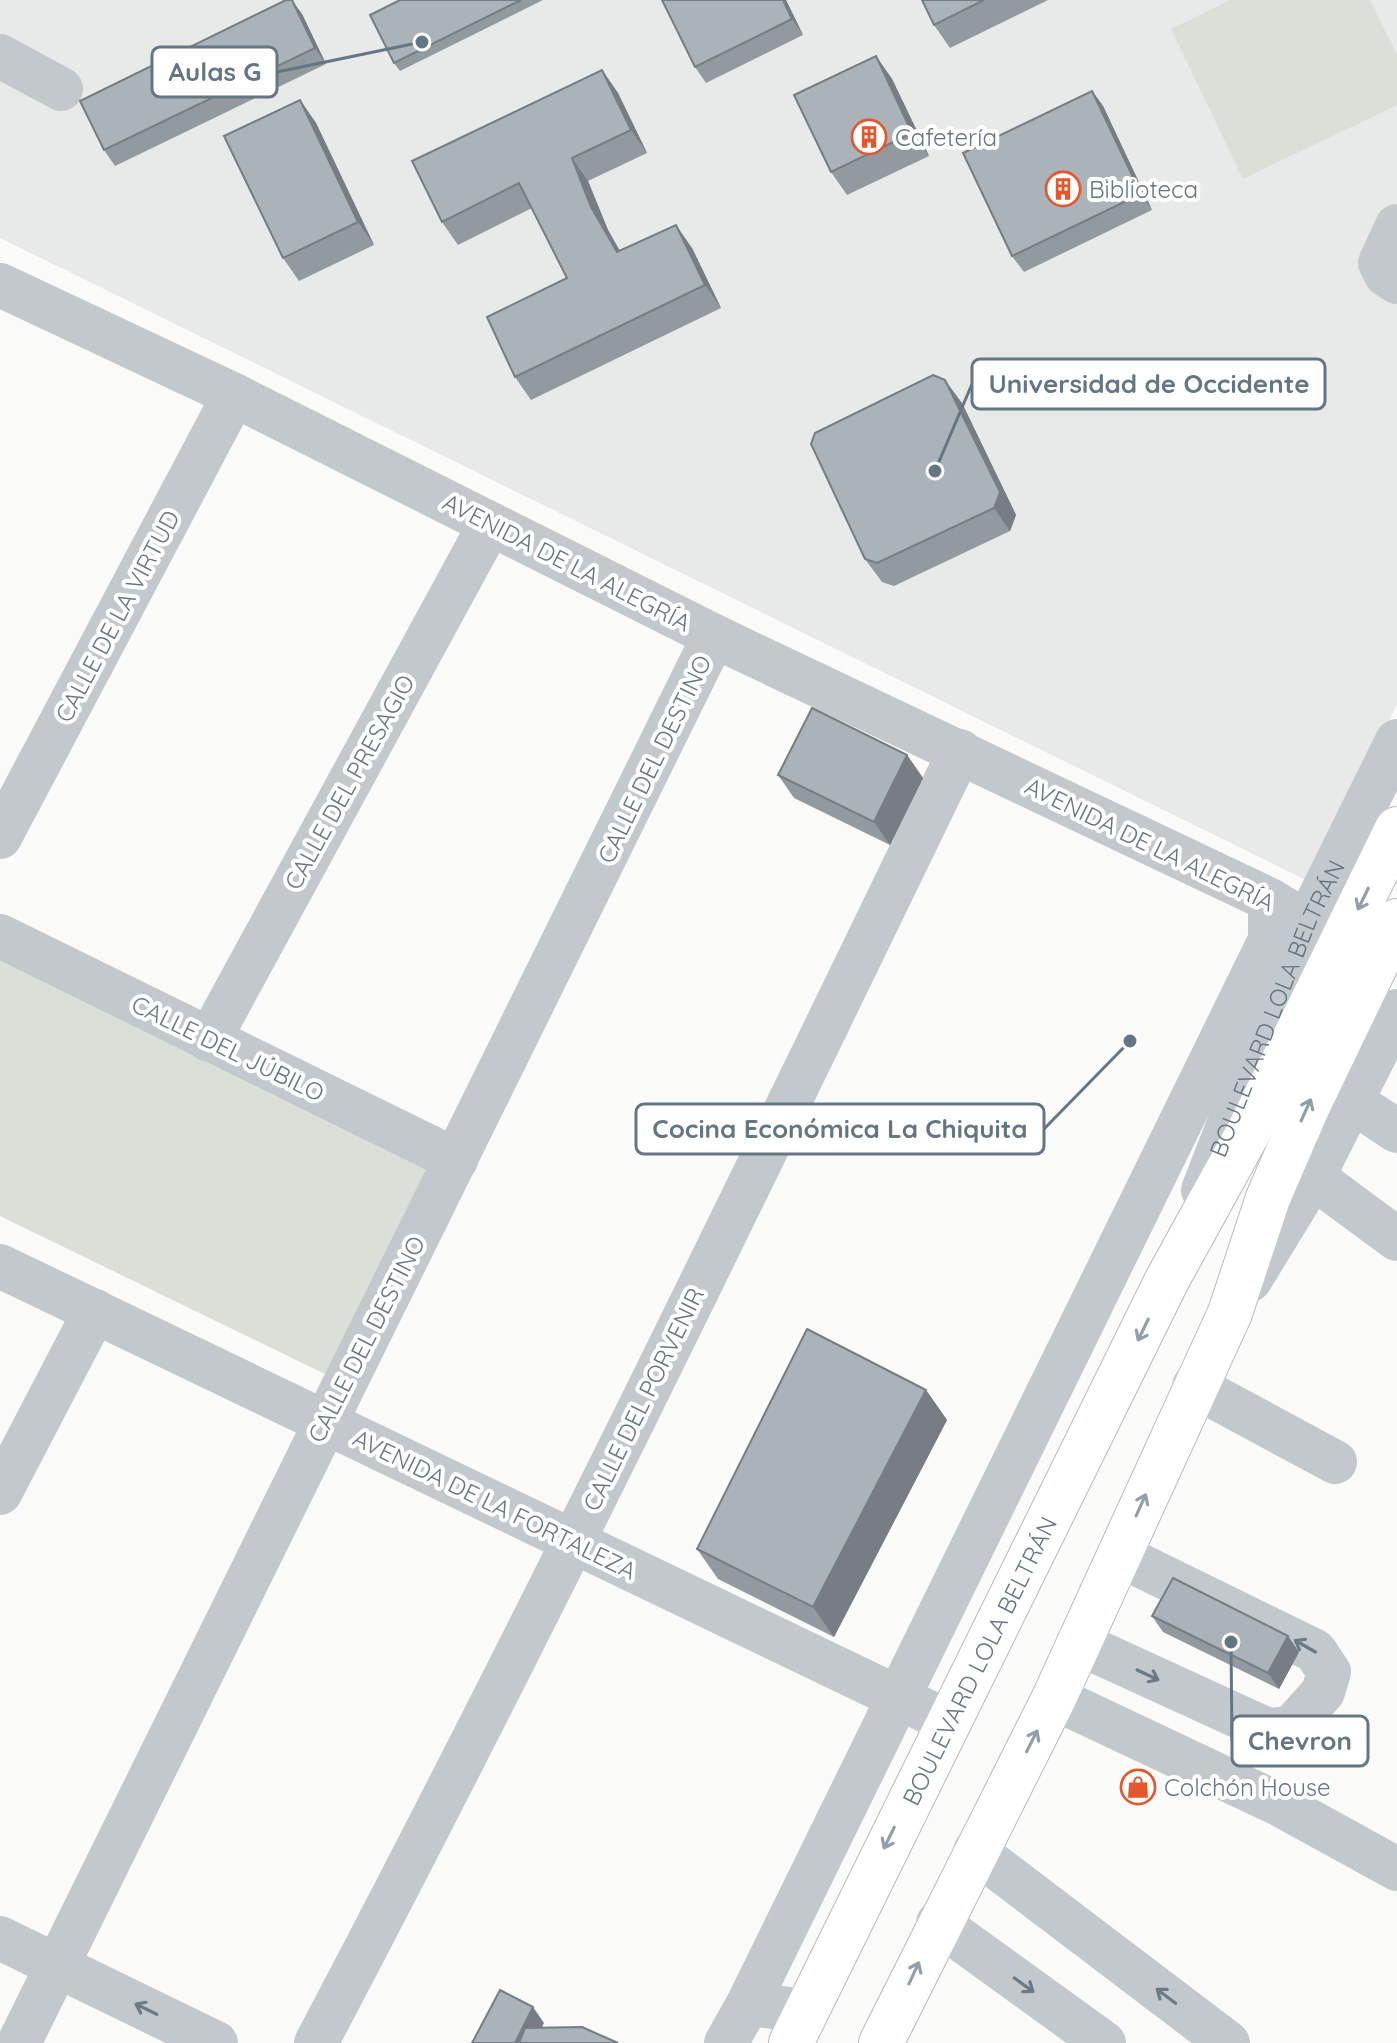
<svg xmlns="http://www.w3.org/2000/svg" width="1397" height="2043" font-family="Quicksand,sans-serif">
	<style>
		.built { fill: #e8e9e9 }
		.green { fill: #dadfd7 }
		.lines { fill: none; stroke-linecap: round; stroke-linejoin: round }
		.major-casing { stroke: #b5babe; stroke-width: 46 }
		.minor { stroke: #c3c8cc; stroke-width: 44 }
		.major { stroke: #fff; stroke-width: 44 }
		.wall { fill: #929a9f }
		.shaded-wall { fill: #777d82 }
		.building { fill: #aab3b9; stroke: #777d82; stroke-width: 2 }
		.oneway { stroke: #939fa8 }
		.oneway2 { stroke: #6a7a87 }
		.labels { text-anchor: middle; dominant-baseline: central; stroke-width: 8; stroke-linejoin: round; paint-order: stroke }
		.poi-label { font-size: 24px; fill: #657683; stroke: #fff; text-anchor: start }
		.street-label { font-size: 24px; fill: #657683; stroke: #fff }
		.leader { fill: none; stroke: #657683; stroke-width: 3 }
		.callout-dot { fill: #657683; stroke: #fff; stroke-width: 3 }
		.callout { fill: #fff; stroke: #657683; stroke-width: 3 }
		.callout-label { font-size: 26px; text-anchor: middle; font-weight: bold; fill: #657683 }
	</style>
	<rect width="100%" height="100%" fill="#fafaf8"/>
	<polygon class="built" points="0,0 1397,0 1397,704 1312,883 0,238"/>
	<g class="green">
		<polygon points="1230,0 1370,0 1397,55 1397,105 1243,179 1171,29"/>
		<polygon points="0,948 434,1154 327,1375 0,1216"/>
	</g>
	<g class="lines">
		<g class="major-casing">
			<g id="major">
				<path id="s2" d="M 791,2043 L 1167,1280 L 1248,1133 L 1397,829"/>
				<polyline points="881,2043 1054,1698 1230,1313 1268,1198 1307,1108 1397,921"/>
			</g>
		</g>
		<g class="minor">
			<polyline points="0,56 61,89"/>
			<polyline points="1397,226 1380,263 1386,275 1397,282"/>
			<polyline points="0,285 234,395 714,636 1270,900 1307,923"/>
			<polyline points="0,837 234,395"/>
			<polyline points="0,936 456,1160"/>
			<polyline points="209,1040 490,524"/>
			<polyline points="1353,1102 1397,1131"/>
			<polyline points="1292,1156 1313,1177 1397,1239"/>
			<path id="s1" d="M 1203,1190 L 1307,923 L 1397,741"/>
			<polyline points="0,1266 947,1721"/>
			<polyline points="1250,1280 1313,1177 1397,1011"/>
			<polyline points="1194,1386 1335,1462"/>
			<polyline points="0,1493 95,1311"/>
			<polyline points="1078,1643 1268,1730 1291,1728 1323,1692 1329,1672 1315,1651 1119,1555"/>
			<polyline points="1054,1698 1279,1804 1397,1869"/>
			<polyline points="975,1851 1228,2043"/>
			<polyline points="938,1923 1104,2043"/>
			<polyline points="0,1938 216,2043"/>
			<polyline points="748,2004 1270,940 1270,900"/>
			<polyline points="19,2043 714,636"/>
			<path d="M 316,2043 C 541,1617 750,1184 960,751"/>
			<polyline points="726,2043 748,2004 806,2011"/>
		</g>
		<use href="#major" class="major"/>
	</g>
	<g class="wall">
		<polygon points="400,0 543,0 400,71 394,63"/>
		<polygon points="662,0 786,0 803,35 706,83 695,67"/>
		<polygon points="922,0 1048,0 950,48 934,25"/>
		<polygon points="302,14 326,64 115,166 104,150"/>
		<polygon points="876,56 892,79 929,156 847,195 831,172"/>
		<polygon points="602,70 618,93 647,153 588,181 608,230 620,251 692,248 721,308 531,400 515,377 567,278 532,208 458,245 442,222"/>
		<polygon points="1092,91 1103,106 1152,210 1024,272 1012,256"/>
		<polygon points="300,100 316,123 374,245 299,281 283,258"/>
		<polygon points="962,403 1016,515 1010,531 894,586 882,582 865,559"/>
		<polygon points="907,755 923,778 890,845 794,798 778,775"/>
		<polygon points="926,1390 947,1420 834,1637 718,1579 697,1549"/>
		<polygon points="1152,1616 1299,1652 1279,1689 1163,1632"/>
	</g>
	<g class="shaded-wall">
		<polygon points="292,0 302,14 326,64 315,48"/>
		<polygon points="783,0 786,0 803,35 792,19"/>
		<polygon points="876,56 892,79 929,156 912,133"/>
		<polygon points="602,70 618,93 647,153 631,130"/>
		<polygon points="1092,91 1103,106 1152,210 1141,194"/>
		<polygon points="300,100 316,123 374,245 358,222"/>
		<polygon points="572,158 588,181 608,230 634,276 617,252 591,207"/>
		<polygon points="676,225 692,248 721,308 705,285"/>
		<polygon points="945,380 962,403 1016,515 1010,531 994,508"/>
		<polygon points="907,755 923,778 890,845 874,822"/>
		<polygon points="926,1390 947,1420 834,1637 813,1607"/>
		<polygon points="1288,1636 1299,1652 1279,1689 1268,1673"/>
		<polygon points="533,2007 544,2023 534,2043 515,2043"/>
	</g>
	<g class="building">
		<polygon points="286,0 292,0 315,48 104,150 80,101"/>
		<polygon points="400,0 521,0 394,63 370,15"/>
		<polygon points="662,0 783,0 792,19 695,67"/>
		<polygon points="922,0 984,0 934,25"/>
		<polygon points="876,56 912,133 831,172 794,95"/>
		<polygon points="602,70 631,130 572,158 591,207 617,252 676,225 705,285 515,377 487,317 567,278 519,183 442,222 412,161"/>
		<polygon points="1092,91 1141,194 1012,256 963,153"/>
		<polygon points="300,100 358,222 283,258 224,136"/>
		<polygon points="933,375 945,380 1000,492 994,508 877,563 865,559 811,444 815,433"/>
		<polygon points="812,708 907,755 874,822 778,775"/>
		<polygon points="807,1329 926,1390 813,1607 697,1549"/>
		<polygon points="1173,1578 1288,1636 1268,1673 1152,1616"/>
		<polygon points="500,1990 533,2007 515,2043 472,2043"/>
		<polygon points="582,2027 618,2043 519,2043 525,2028"/>
	</g>
	<defs><path id="oneway-shaft" d="M-6 0H5M1.5-3L5.5 0L1.5 3" fill="none" stroke-width="1.6" stroke-linecap="round" stroke-linejoin="round" transform="scale(2)"/></defs>
	<g class="oneway">
		<use href="#oneway-shaft" transform="translate(1363 899) rotate(116)"/>
		<use href="#oneway-shaft" transform="translate(1306 1110) rotate(-66)"/>
		<use href="#oneway-shaft" transform="translate(1143 1330) rotate(116)"/>
		<use href="#oneway-shaft" transform="translate(1141 1505) rotate(-66)"/>
		<use href="#oneway-shaft" transform="translate(1032 1741) rotate(-63)"/>
		<use href="#oneway-shaft" transform="translate(889 1838) rotate(116)"/>
		<use href="#oneway-shaft" transform="translate(914 1973) rotate(-65)"/>
	</g>
	<g class="oneway2">
		<use href="#oneway-shaft" transform="translate(1305 1646) rotate(-150)"/>
		<use href="#oneway-shaft" transform="translate(1148 1675) rotate(25)"/>
		<use href="#oneway-shaft" transform="translate(1024 1985) rotate(36)"/>
		<use href="#oneway-shaft" transform="translate(1166 1996) rotate(-143)"/>
		<use href="#oneway-shaft" transform="translate(146 2009) rotate(-154)"/>
	</g>
	<defs>
		<g id="building-ring" transform="scale(1.8)"><circle r="9.5" fill="#fff" stroke="#e4572e" stroke-width="1.5"/><path d="M-4-6H4V6H1V3H-1V6H-4ZM-2.5-4.3h1.7v1.8h-1.7ZM.8-4.3h1.7v1.8H.8ZM-2.5-1h1.7V.8h-1.7ZM.8-1h1.7V.8H.8Z" fill="#e4572e"/></g>
		<g id="shop-ring" transform="scale(1.8)"><circle r="9.5" fill="#fff" stroke="#e4572e" stroke-width="1.5"/><path d="M-5-2.5h2.3a2.7 3.5 0 0 1 5.4 0H5L5.5 6h-11ZM-1.5-2.5h3a1.5 2.3 0 0 0-3 0Z" fill="#e4572e"/></g>
	</defs>
	<g fill-rule="evenodd">
		<use href="#building-ring" x="869" y="137"/>
		<use href="#building-ring" x="1063" y="189"/>
		<use href="#shop-ring" x="1138" y="1787"/>
	</g>
	<g class="labels">
		<g class="poi-label">
			<text x="895" y="137">Cafetería</text>
			<text x="1089" y="189">Biblioteca</text>
			<text x="1164" y="1787">Colchón House</text>
		</g>
		<g class="street-label">
			<text transform="translate(567 562) rotate(27)">AVENIDA DE LA ALEGRÍA</text>
			<text transform="translate(117 616) rotate(-62)">CALLE DE LA VIRTUD</text>
			<text transform="translate(654 759) rotate(-64)">CALLE DEL DESTINO</text>
			<text transform="translate(349 782) rotate(-61)">CALLE DEL PRESAGIO</text>
			<text transform="translate(1150 844) rotate(26)">AVENIDA DE LA ALEGRÍA</text>
			<text stroke="none"><textPath href="#s1" startOffset="196">BOULEVARD LOLA BELTRÁN</textPath></text>
			<text transform="translate(228 1048) rotate(26)">CALLE DEL JÚBILO</text>
			<text transform="translate(366 1339) rotate(-63)">CALLE DEL DESTINO</text>
			<text transform="translate(643 1399) rotate(-64)">CALLE DEL PORVENIR</text>
			<text transform="translate(495 1504) rotate(26)">AVENIDA DE LA FORTALEZA</text>
			<text stroke="none"><textPath href="#s2" startOffset="426">BOULEVARD LOLA BELTRÁN</textPath></text>
		</g>
	</g>
	<path class="leader" d="M422 42L277 72M935 471L972 384M1130 1041L1044 1129M1231 1642L1232 1741"/>
	<g class="callout-dot">
		<circle cx="422" cy="42" r="8"/>
		<circle cx="935" cy="471" r="8"/>
		<circle cx="1130" cy="1041" r="8"/>
		<circle cx="1231" cy="1642" r="8"/>
	</g>
	<g class="callout">
		<rect x="152" y="47" width="125" height="50" rx="8"/>
		<rect x="972" y="359" width="353" height="50" rx="8"/>
		<rect x="636" y="1104" width="408" height="50" rx="8"/>
		<rect x="1232" y="1716" width="136" height="50" rx="8"/>
	</g>
	<g class="callout-label">
		<text x="215" y="81">Aulas G</text>
		<text x="1149" y="393">Universidad de Occidente</text>
		<text x="840" y="1138">Cocina Económica La Chiquita</text>
		<text x="1300" y="1750">Chevron</text>
	</g>
</svg>
